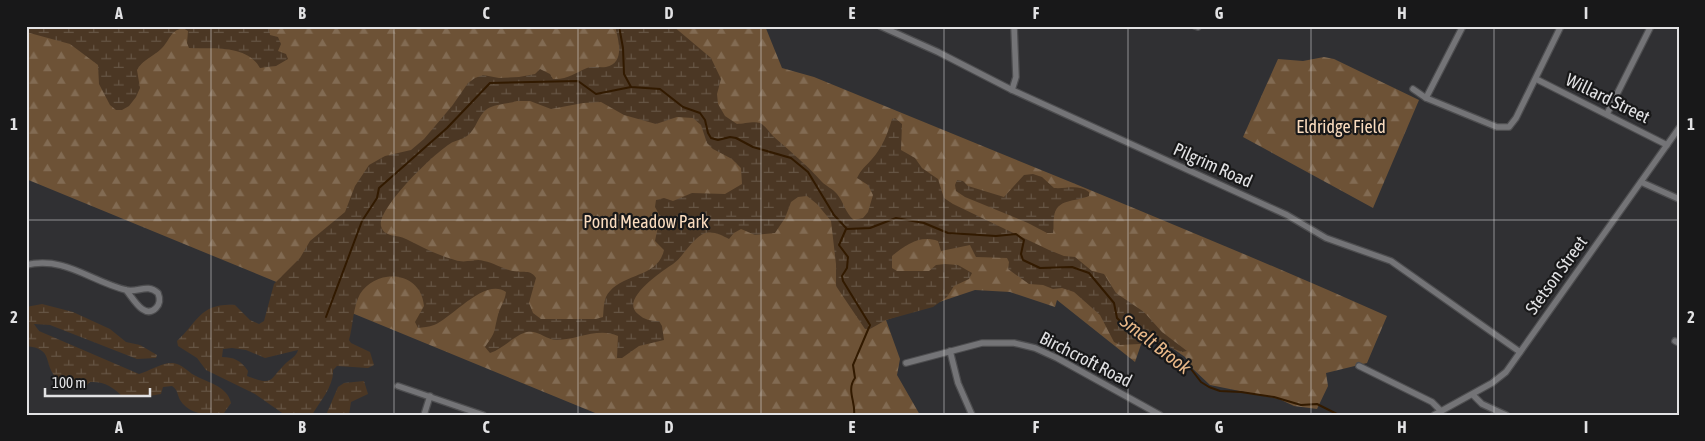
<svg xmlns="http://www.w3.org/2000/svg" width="1705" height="441" font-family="'Asap Condensed',sans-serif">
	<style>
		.forest { fill: url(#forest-firs) }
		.wetland { fill: url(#wetland-marsh); fill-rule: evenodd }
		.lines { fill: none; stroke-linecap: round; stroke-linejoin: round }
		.stream { stroke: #321a00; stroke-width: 2 }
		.minor-casing { stroke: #4d4d4f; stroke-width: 8 }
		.minor { stroke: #747477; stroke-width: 5.5 }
		.grid { fill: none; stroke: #e2e2e4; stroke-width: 1; stroke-opacity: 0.55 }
		.labels { text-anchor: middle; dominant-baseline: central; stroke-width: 4.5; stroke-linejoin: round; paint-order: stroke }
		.street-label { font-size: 18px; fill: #e2e2e4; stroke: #181819 }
		.park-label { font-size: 18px; fill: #fadcbf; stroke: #181819 }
		.water-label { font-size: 19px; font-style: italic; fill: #e9b888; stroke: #181819 }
		.neatline { fill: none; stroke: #e2e2e4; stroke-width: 2 }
		.grid-label { font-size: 16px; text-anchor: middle; font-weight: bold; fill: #e2e2e4 }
	</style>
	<defs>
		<pattern id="forest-firs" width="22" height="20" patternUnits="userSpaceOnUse" patternTransform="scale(1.25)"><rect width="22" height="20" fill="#6d5236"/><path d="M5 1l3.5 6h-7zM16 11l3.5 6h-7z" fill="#826b53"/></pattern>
		<pattern id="wetland-marsh" width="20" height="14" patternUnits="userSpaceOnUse" patternTransform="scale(1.25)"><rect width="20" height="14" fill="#4b3724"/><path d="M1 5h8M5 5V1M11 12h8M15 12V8" fill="none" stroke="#655444"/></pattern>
	</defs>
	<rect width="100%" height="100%" fill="#303033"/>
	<g class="forest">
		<path d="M 26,26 L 765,26 L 782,68 L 814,77 C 1005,156 1198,232 1387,316 L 1367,363 L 1326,373 L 1328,386 L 1317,409 L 1294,406 L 1279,399 L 1210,385 L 1192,368 L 1185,357 L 1146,330 L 1135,362 L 1057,300 L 1055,307 L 1010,292 L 975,290 L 886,320 L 900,359 L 897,375 L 920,415 L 600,415 L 26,179 Z"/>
		<polygon points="1324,57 1334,59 1419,100 1373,208 1243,137 1278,59 1303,61"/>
	</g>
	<g class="wetland">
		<path d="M 26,26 L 269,26 L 270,35 L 278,37 L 281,44 L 278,51 L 286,54 L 288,59 L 276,66 L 260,68 C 247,44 212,49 189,48 L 187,43 L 188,31 L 183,28 C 169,31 170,41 161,49 C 153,57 143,59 137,70 L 140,88 L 136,97 L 129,106 L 122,110 L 116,110 L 110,105 L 99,84 L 98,65 L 70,44 L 26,32 Z"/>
		<path d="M 615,26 L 673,26 L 711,58 L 721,79 L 717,94 L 718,104 L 725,116 L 737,124 C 743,124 754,121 760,123 C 766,126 769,132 774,137 C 790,151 807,165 822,182 C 826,186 833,189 837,194 C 844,202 845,213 854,220 L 863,218 L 868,212 L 873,195 L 868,185 L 857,178 C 861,169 866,166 872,159 C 882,148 888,133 892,119 L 895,118 L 902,124 L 901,150 L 915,158 L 922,168 L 938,179 L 944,198 L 953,204 L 1049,250 L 1064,256 L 1075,257 L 1092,271 L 1104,274 L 1116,293 L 1144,312 L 1162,332 L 1187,351 L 1182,352 L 1159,343 L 1120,345 L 1114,342 L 1100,315 L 1074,292 L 1062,288 L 1053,289 L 1043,285 L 1029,284 L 1008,269 L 1009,262 L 1007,258 L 976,257 L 970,245 L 941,251 L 938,241 C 920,235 907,244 892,256 L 892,268 L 897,271 L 929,271 L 936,265 L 945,264 L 958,265 L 972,273 L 969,279 L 954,286 L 947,297 L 933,307 L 886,320 L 870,329 L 865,329 L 836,286 L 836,264 L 831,221 L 817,204 L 807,196 L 798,197 L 791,202 L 785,218 L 775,233 L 755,235 L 741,229 L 734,233 L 729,239 C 721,235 712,230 703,234 C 690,241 684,256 673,264 C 662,271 619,300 638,314 C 645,320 650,321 659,321 L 662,326 L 664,340 L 639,346 L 622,358 L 617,358 L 618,336 C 598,327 577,340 557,340 C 547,340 538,330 527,332 C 516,334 503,349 490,353 L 485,347 C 497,330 493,334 498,315 C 500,307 505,301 506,292 C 485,277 452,318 434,325 C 429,327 423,327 418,328 L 415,322 L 424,306 C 421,270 376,268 360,294 C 353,306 353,327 349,340 L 351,343 L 370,352 L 374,365 L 368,368 L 337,366 L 333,370 C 334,386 320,401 312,415 L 285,415 L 255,394 L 206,370 L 197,358 L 178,346 L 177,341 C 199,321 200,303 235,305 L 250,320 L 259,324 L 264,321 L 274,284 L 300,258 L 310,241 L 345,212 L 355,186 L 369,165 L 385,156 L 411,150 L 424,139 L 452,106 L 468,83 L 475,78 L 483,75 L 499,78 L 519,77 L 535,74 L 540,69 L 550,74 L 553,79 C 567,80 575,73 587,68 C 593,66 600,68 606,67 C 626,63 618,39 615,26 ZM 517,101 L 530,101 L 551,109 L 583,103 L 601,102 L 624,115 L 656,124 L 677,117 L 693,118 L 701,125 L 707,143 L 713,149 L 732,159 L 741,168 L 742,184 L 725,194 L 692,193 L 673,201 L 664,198 L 656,200 L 655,207 L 660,216 L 655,241 L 664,250 C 658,277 626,273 610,291 C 603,298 604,308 603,317 L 596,319 L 541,319 L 533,313 L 529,303 L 536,278 C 531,269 522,273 513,271 C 503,269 494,263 484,261 C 475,258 466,264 455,260 C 437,255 422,247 406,239 C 397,234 384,238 381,226 C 377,208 437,150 453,142 C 457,140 463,139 467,136 C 476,130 478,115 487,109 C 494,104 508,104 517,101 ZM 232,348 L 246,350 L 265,358 L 298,350 C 296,357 290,359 285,364 C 268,381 274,386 247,376 L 248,371 C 241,360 233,357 222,357 L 223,349 Z"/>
		<path d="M 1033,174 L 1042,177 L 1054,188 C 1067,189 1078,184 1089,192 L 1089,196 C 1076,202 1056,198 1054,217 C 1053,223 1054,227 1053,233 L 1047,233 L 1028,223 L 965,197 L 956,191 L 955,185 L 957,180 L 963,181 L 968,186 L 1004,197 L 1024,175 Z"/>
		<path d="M 42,304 L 73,312 L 110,329 L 126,342 L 140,345 L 157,355 L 156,358 L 137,359 L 50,325 L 34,324 L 39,331 L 139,374 C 149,371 163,362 173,363 C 182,364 187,371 194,375 C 206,382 228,386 231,403 L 224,413 C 210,417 188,414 180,400 C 177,394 178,390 172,386 L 163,387 L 161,394 L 144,397 L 123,397 C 113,387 104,381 90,382 L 84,388 C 77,386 62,384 57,379 C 42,363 55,349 26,346 L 26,307 Z"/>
		<polygon points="364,381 368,394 351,402 349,415 326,415 338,387 344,383"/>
	</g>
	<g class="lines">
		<g class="stream">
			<polyline points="619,26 623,48 624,74 631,87 660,89 683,107 700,113 705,120 708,133 711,138 718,140 730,137 736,138 753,147 791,158 808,172 834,215 847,229 870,228 896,218 924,223 948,233 996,236 1016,234 1024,240 1021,254 1023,260 1040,268 1072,267 1089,273 1114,303 1117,318 1121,322 1154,341 1191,369 1201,382 1209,387 1220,391 1241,392 1274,397 1301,405 1317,404 1339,415"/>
			<path d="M 846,229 L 839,245 L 848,257 L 847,268 L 842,276 L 843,281 L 870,325 L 853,365 L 855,378 C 846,390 856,402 854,415"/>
			<polyline points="326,317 362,221 377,198 379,188 447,128 490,83 578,81 596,94 631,87"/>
		</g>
		<g class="minor-casing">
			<g id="minor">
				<polyline points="880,26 938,52 1012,90 1287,215 1326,238 1391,261 1520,352"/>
				<polyline points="1195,26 1198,27"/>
				<polyline points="1536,79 1667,145"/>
				<polyline points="1413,89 1426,98 1497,127 1509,127 1516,118 1561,26"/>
				<polyline points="1012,90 1016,77 1014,26"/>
				<polyline points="1426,98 1463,26"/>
				<polyline points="1607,114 1651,26"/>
				<polyline points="1641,182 1679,199"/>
				<path d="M 26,265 C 65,256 90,281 126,290 C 138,293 147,283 158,293 C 160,298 160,304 156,308 C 144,320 133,298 126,290"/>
				<polyline points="1675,341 1679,343"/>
				<polyline points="950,351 958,383 972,415"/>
				<polyline points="906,363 982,343 1014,343 1035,348 1057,358 1160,415"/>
				<polyline points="1359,366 1432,402 1441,411"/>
				<polyline points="398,386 483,415"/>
				<polyline points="1473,395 1482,404 1506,415"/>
				<polyline points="424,415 430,396"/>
				<polyline points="1434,415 1492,383 1506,372 1679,128"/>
			</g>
		</g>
		<use href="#minor" class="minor"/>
	</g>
	<path class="grid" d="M 211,26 L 211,415M 394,26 L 394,415M 578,26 L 578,415M 761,26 L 761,415M 944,26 L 944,415M 1128,26 L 1128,415M 1311,26 L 1311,415M 1494,26 L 1494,415M 26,220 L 1679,220"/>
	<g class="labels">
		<g class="street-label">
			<text transform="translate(1608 98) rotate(26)">Willard Street</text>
			<text transform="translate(1213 165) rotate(24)">Pilgrim Road</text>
			<text transform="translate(1556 275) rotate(-54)">Stetson Street</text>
			<text transform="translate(1086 359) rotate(27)">Birchcroft Road</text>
		</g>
		<g class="park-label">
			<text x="1341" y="126">Eldridge Field</text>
			<text x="646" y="221">Pond Meadow Park</text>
		</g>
		<g class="water-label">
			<text transform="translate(1156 344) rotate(38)">Smelt Brook</text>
		</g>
	</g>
	<rect width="1705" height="441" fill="none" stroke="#181819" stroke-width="55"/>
	<path d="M45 388v8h105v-8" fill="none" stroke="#e2e2e4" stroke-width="2.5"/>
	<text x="52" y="388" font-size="15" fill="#e2e2e4" stroke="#181819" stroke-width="4" paint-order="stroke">100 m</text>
	<rect x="28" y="28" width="1650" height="386" class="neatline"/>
	<g class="grid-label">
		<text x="119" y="19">A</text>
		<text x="302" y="19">B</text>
		<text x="486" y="19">C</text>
		<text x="669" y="19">D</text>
		<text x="852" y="19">E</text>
		<text x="1036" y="19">F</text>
		<text x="1219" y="19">G</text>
		<text x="1402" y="19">H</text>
		<text x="1586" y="19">I</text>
		<text x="14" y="130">1</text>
		<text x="1691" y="130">1</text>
		<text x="14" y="323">2</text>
		<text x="1691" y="323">2</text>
		<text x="119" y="433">A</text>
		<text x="302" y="433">B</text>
		<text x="486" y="433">C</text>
		<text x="669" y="433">D</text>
		<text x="852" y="433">E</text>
		<text x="1036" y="433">F</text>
		<text x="1219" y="433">G</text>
		<text x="1402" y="433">H</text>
		<text x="1586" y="433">I</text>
	</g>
</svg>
